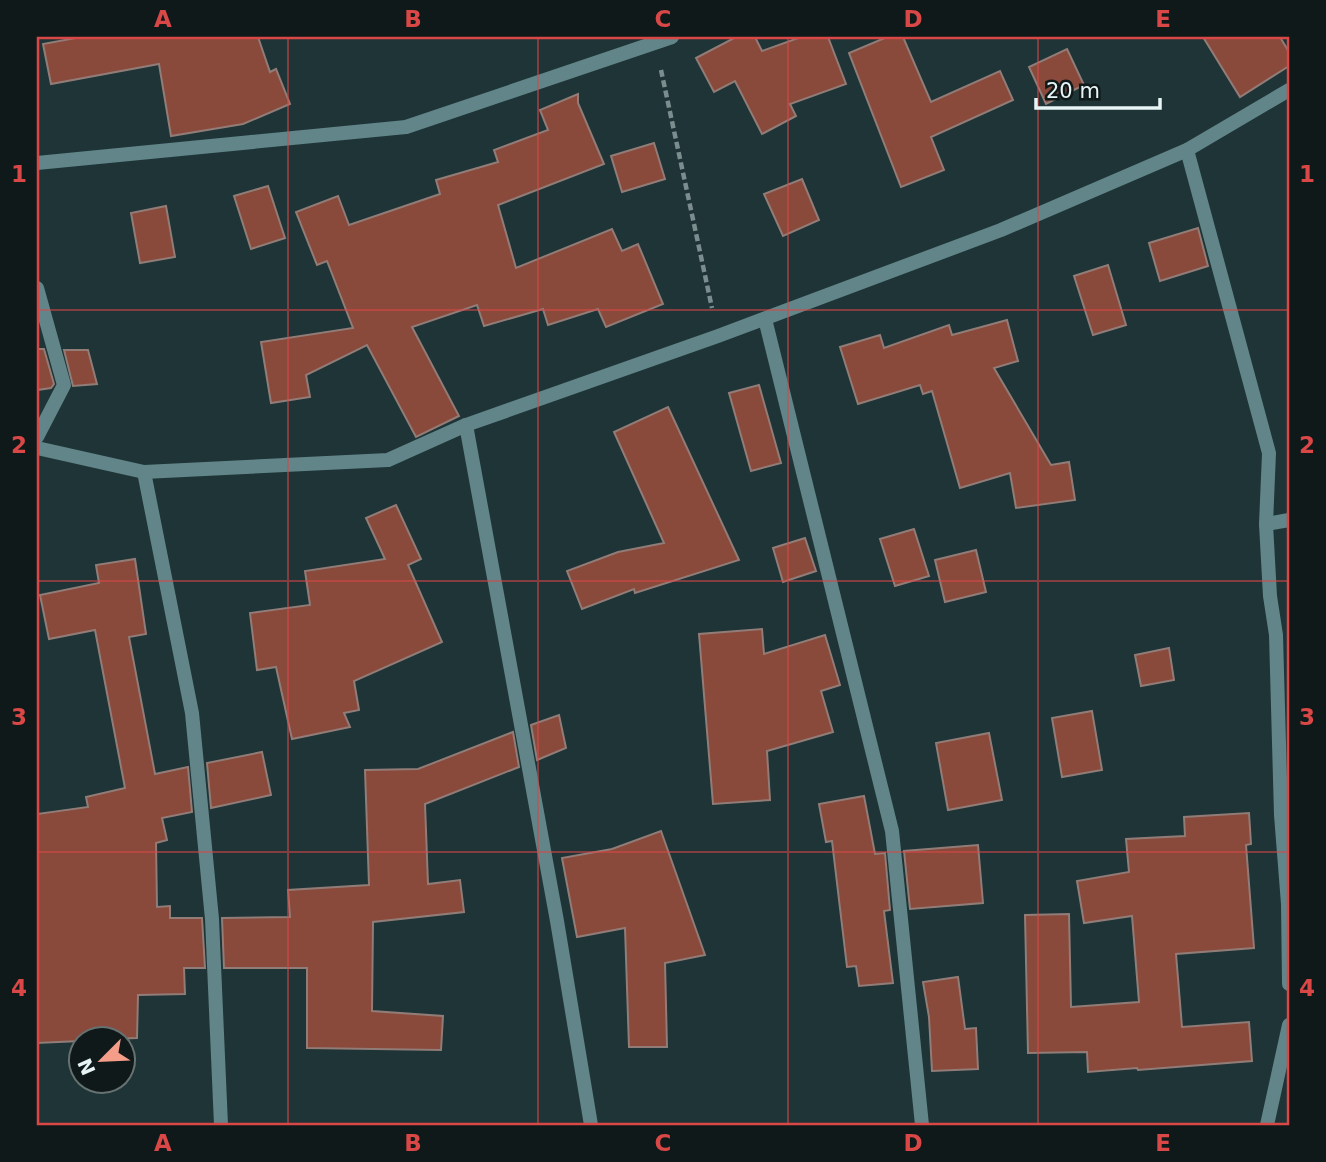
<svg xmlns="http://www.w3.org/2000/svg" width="1326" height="1162" font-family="'DejaVu Sans',sans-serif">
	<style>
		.building { fill: #89493b; stroke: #917c77; stroke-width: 2 }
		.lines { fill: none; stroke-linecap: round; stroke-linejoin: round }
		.path { stroke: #7b8d8e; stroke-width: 4.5; stroke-dasharray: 7 3.5; stroke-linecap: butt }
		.minor { stroke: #618588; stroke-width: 14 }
		.grid { fill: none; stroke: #d94747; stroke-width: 2; stroke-opacity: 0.55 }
		.neatline { fill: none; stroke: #d94747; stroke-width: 2.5 }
		.grid-label { font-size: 23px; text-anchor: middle; font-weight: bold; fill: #d94747 }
	</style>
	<rect width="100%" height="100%" fill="#1e3436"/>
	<g class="building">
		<polygon points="81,37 258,37 270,72 276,69 290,104 243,124 171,136 159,64 51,84 43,44"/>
		<polygon points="736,37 755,37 762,51 801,37 828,37 846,84 790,104 796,116 762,134 735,81 714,92 696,58"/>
		<polygon points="887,37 903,37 931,102 1000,71 1013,100 931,137 944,170 901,187 849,53"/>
		<polygon points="1203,37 1280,37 1289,52 1289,66 1240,97"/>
		<polygon points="1067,49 1084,85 1046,104 1029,67"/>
		<polygon points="578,94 578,103 604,164 498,205 516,268 612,229 622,251 638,244 663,304 606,327 598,309 548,325 543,309 484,326 477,305 412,327 459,416 416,437 367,345 306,375 310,397 271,403 261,342 353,328 327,261 317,265 296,212 338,196 349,225 440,194 436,180 498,162 494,150 548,130 540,110"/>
		<polygon points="654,143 665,179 622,192 611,156"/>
		<polygon points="802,179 819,220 783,236 764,194"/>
		<polygon points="268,186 285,238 251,249 234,196"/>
		<polygon points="166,206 175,257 140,263 131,213"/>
		<polygon points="1198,228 1208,266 1160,281 1149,243"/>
		<polygon points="1108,265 1126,325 1093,335 1074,276"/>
		<polygon points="1007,320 1018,361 994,368 1051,465 1069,462 1075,500 1016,508 1010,473 960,488 932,391 923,394 920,385 858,404 840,347 880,335 884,348 949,325 952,335"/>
		<polygon points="37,349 44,349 54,384 51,388 37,390"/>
		<polygon points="64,350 88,350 97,384 73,386"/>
		<polygon points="759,385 781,463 751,471 729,393"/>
		<polygon points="668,407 739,560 635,593 634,589 582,609 567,571 618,552 664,543 614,432"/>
		<polygon points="396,505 421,559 408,565 442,642 354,681 359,710 344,713 350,727 292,739 276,667 257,670 250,613 310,605 305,571 385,559 366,518"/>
		<polygon points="914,529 929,576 895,586 880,539"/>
		<polygon points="805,538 816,571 783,582 773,548"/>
		<polygon points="976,550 986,592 945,602 935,560"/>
		<polygon points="135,559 146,634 129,637 155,774 188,767 192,812 162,818 167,840 156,843 157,907 170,906 170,918 202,918 205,968 184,968 185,994 138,995 137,1038 80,1040 80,1041 37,1043 37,814 88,807 86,797 125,788 95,630 49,639 40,595 99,583 96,565"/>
		<polygon points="762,629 764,654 825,635 840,685 821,691 833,732 767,751 770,800 713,804 699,634"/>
		<polygon points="1169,648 1174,680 1141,686 1135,655"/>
		<polygon points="1092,711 1102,770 1062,777 1052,718"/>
		<polygon points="559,715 566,748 537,760 531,725"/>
		<polygon points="513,732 519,767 425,804 428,884 460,880 464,912 373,922 372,1011 443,1016 441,1050 307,1048 307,968 224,968 222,918 290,917 288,890 369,885 365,770 418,769"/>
		<polygon points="989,733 1002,800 948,810 936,743"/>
		<polygon points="262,752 271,795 211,808 207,763"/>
		<polygon points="864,796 875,854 885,853 890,910 884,911 893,983 859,986 856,966 847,967 832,841 826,842 819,804"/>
		<polygon points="1249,813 1251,844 1246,845 1254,948 1176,954 1182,1027 1249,1022 1252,1061 1138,1070 1137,1068 1088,1072 1087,1052 1028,1053 1025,915 1069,914 1071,1007 1139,1002 1132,916 1084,923 1077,881 1129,872 1126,839 1185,836 1184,817"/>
		<polygon points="661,831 705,955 665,963 667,1047 629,1047 625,928 577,937 562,858 612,849"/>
		<polygon points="978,845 983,903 910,909 904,851"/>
		<polygon points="958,977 965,1029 976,1028 978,1069 932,1071 929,1017 923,982"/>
	</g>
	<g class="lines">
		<polyline class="path" points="661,70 712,308"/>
		<g class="minor">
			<polyline points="1187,150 1269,453 1266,524 1270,596 1276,635 1281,815 1288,904 1289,984"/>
			<polyline points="37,163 406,127 672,37"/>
			<polyline points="37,288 64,385 37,437"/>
			<polyline points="765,319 892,831 922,1125"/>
			<polyline points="466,425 557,921 591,1125"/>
			<polyline points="37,448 144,472 388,460 466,425 718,336 1001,230 1187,150 1289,90"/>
			<polyline points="144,472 192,713 212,919 221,1125"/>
			<polyline points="1266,524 1289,520"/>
			<polyline points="1267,1125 1289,1025"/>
		</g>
	</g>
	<path class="grid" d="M 288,37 L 288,1125M 538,37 L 538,1125M 788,37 L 788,1125M 1038,37 L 1038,1125M 37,310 L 1289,310M 37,581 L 1289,581M 37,852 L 1289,852"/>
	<rect width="1326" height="1162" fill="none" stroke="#10191a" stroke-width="77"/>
	<g transform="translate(102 1060) rotate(246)"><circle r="33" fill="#10191a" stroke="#667172" stroke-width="2"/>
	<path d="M0-5L12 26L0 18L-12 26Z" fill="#f49e8a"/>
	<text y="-10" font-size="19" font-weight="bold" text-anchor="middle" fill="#e8f5f6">N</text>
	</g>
	<path d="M1036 98v10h124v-10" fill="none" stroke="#e8f5f6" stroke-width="3.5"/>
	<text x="1046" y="98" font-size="21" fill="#e8f5f6" stroke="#10191a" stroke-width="5" paint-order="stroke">20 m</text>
	<rect x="38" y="38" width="1250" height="1086" class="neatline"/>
	<g class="grid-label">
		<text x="163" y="27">A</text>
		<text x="413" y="27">B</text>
		<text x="663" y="27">C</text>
		<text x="913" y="27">D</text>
		<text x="1163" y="27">E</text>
		<text x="19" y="182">1</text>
		<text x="1307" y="182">1</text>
		<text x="19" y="453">2</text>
		<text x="1307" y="453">2</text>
		<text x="19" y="725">3</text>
		<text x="1307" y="725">3</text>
		<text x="19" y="996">4</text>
		<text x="1307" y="996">4</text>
		<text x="163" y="1151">A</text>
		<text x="413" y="1151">B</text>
		<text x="663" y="1151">C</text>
		<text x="913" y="1151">D</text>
		<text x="1163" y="1151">E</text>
	</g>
</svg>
